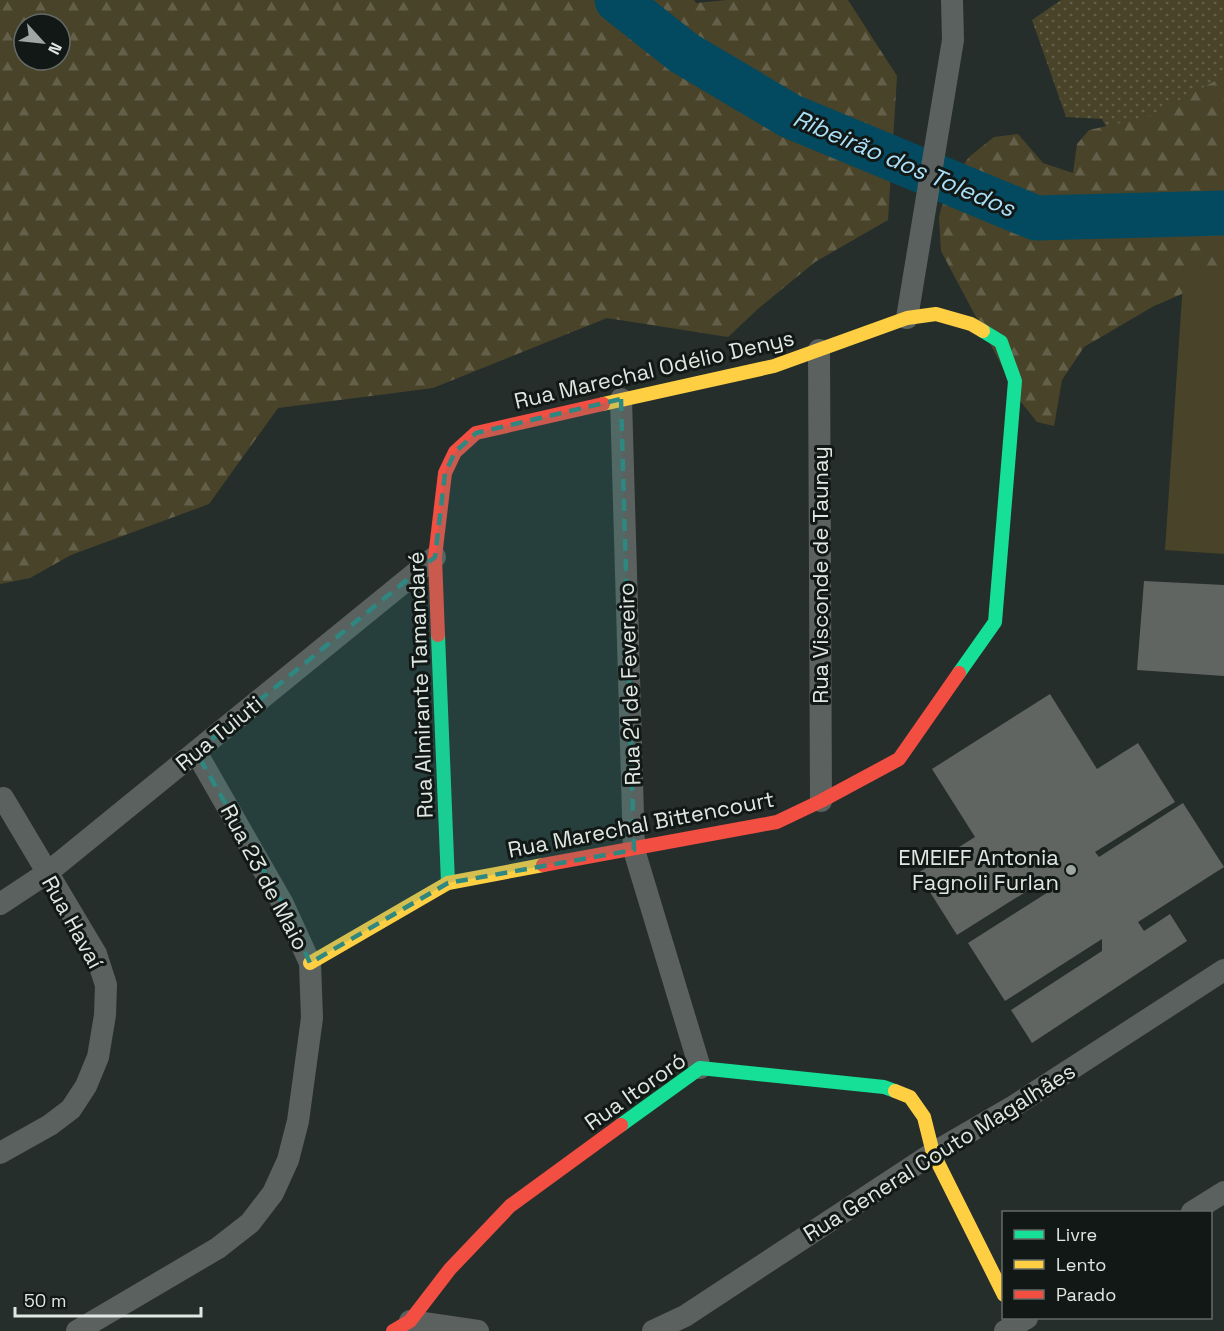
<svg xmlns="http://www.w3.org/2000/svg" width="1224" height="1331" font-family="'Space Grotesk',sans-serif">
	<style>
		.green { fill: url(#green-dots) }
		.forest { fill: url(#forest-firs); fill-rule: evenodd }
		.pitch { fill: #494429 }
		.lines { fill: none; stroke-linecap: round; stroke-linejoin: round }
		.river { stroke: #034a60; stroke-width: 45 }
		.building { fill: #606561 }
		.street { stroke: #5b615e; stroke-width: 22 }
		.fast { stroke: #16e098; stroke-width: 14 }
		.slow { stroke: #ffcf43; stroke-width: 14 }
		.jam { stroke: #f24e42; stroke-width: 14 }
		.marked { fill: #2e8780; fill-opacity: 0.2; stroke: #2e8780; stroke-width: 4.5; stroke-dasharray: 12 8; stroke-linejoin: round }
		.poi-dot { fill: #9ea7a3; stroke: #121815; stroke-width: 2 }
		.labels { text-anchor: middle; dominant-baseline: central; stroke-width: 6; stroke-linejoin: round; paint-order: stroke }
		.street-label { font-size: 22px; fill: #dfe8e3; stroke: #121815 }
		.poi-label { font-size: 22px; fill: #dfe8e3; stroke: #121815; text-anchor: end }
		.water-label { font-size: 24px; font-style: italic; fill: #aadff8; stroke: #121815 }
	</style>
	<defs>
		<pattern id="green-dots" width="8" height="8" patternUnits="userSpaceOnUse" patternTransform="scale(1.5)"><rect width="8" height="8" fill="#494429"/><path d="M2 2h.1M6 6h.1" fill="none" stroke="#635f48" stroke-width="1.8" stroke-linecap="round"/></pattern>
		<pattern id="forest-firs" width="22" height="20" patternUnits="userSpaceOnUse" patternTransform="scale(1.5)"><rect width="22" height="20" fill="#494429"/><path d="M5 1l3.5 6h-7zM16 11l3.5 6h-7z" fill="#635f48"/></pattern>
	</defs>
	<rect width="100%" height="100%" fill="#262e2b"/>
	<polygon class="green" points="1061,0 1224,0 1224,90 1123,157 1102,119 1066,117 1032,20"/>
	<g class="forest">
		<path d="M 0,0 L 694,0 L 696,3 L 727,0 L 848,0 L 897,76 L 888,220 L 815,262 L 759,308 L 728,337 L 607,318 L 433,388 L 278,408 L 209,504 L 71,555 L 30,578 L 0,584 ZM 24,24 L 60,24 L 60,60 L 24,60 Z"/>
		<polygon points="1224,78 1224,276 1154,306 1084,347 1062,380 1054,426 1037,422 1021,402 941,251 939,217 946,190 969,157 994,137 1018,134 1043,163 1073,173 1077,144 1089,130 1147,117 1215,81"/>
	</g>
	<polygon class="pitch" points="1184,267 1224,269 1224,554 1165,550"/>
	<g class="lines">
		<polyline class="river" points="617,0 684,53 790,116 1036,218 1224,213"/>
	</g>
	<g class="building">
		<polygon points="1144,581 1224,585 1224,676 1137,670"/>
		<polygon points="1050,694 1097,769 1138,743 1175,802 1095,852 1099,857 1183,803 1224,867 1138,922 1144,931 1170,914 1187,941 1032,1043 1011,1010 1102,951 1102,939 1005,1001 968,943 1053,889 1046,879 957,935 918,873 975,837 932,769"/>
	</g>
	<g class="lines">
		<g class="street">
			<polyline points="907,318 953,40 952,0"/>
			<polyline points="819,350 821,801"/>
			<polyline points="621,399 634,850 700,1068"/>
			<polyline points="0,904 47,873 435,557"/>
			<polyline points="0,1153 50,1125 71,1109 86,1086 98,1057 105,1015 106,985 96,954 3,798"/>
			<polyline points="1192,1212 1224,1192"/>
			<polyline points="410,1321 478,1331"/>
			<polyline points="77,1331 218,1248 250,1223 273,1193 288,1160 298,1121 312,1018 310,963 283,904 196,752"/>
			<polyline points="653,1331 685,1316 933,1153 1014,1106 1224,970"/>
			<polyline points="1005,1331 1027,1318"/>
		</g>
		<g class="fast">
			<polyline points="438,635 448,883"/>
			<polyline points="959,673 995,622 1015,381 1001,342 983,331"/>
			<polyline points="621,1125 700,1068 884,1087 895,1091"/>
		</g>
		<g class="slow">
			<polyline points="603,404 774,366 907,318 936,314 971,324 983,331"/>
			<polyline points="310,963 448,883 543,865"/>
			<polyline points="895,1091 910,1097 924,1117 933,1153 1004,1295"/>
		</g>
		<g class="jam">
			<polyline points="438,635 435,557 445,473 455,452 476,433 603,404"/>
			<polyline points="543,865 777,822 821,801 899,759 959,673"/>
			<polyline points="393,1331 410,1321 450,1269 510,1206 621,1125"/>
		</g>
	</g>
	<path class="marked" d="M 621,399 L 634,850 L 448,883 L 310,963 L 283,904 L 196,752 L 435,557 L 445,473 L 455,452 L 476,433 Z"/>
	<circle class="poi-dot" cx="1071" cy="870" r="6"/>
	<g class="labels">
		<g class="street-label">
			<text transform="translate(654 369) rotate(-13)">Rua Marechal Odélio Denys</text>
			<text transform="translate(820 575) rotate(-90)">Rua Visconde de Taunay</text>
			<text transform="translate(629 684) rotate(-92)">Rua 21 de Fevereiro</text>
			<text transform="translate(420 685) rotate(-92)">Rua Almirante Tamandaré</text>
			<text transform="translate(219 733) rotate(-39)">Rua Tuiuti</text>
			<text transform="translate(641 824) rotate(-11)">Rua Marechal Bittencourt</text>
			<text transform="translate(265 877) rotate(62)">Rua 23 de Maio</text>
			<text transform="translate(73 922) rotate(61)">Rua Havaí</text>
			<text transform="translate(635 1091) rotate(-35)">Rua Itororó</text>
			<text transform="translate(939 1152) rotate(-32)">Rua General Couto Magalhães</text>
		</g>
		<g class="poi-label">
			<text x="1059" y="857">EMEIEF Antonia<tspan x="1059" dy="25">Fagnoli Furlan</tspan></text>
		</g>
		<g class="water-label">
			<text transform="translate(904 163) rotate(23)">Ribeirão dos Toledos</text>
		</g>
	</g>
	<rect x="1002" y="1211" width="210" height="108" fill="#121815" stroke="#646b67" stroke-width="1.5"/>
	<rect x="1014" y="1230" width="30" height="9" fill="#16e098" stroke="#646b67" stroke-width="1.5"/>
	<text x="1056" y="1241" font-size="18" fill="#dfe8e3">Livre</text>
	<rect x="1014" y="1260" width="30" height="9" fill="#ffcf43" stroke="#646b67" stroke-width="1.5"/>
	<text x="1056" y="1271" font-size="18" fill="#dfe8e3">Lento</text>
	<rect x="1014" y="1290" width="30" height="9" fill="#f24e42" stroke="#646b67" stroke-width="1.5"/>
	<text x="1056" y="1301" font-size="18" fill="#dfe8e3">Parado</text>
	<g transform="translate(42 42) rotate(117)"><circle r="28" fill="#121815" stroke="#646b67" stroke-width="1.5"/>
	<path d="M0-4.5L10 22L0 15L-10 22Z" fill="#9ea7a3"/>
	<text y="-9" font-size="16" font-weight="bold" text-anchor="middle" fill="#dfe8e3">N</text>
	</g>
	<path d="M15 1307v9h186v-9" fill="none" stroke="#dfe8e3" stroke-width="3"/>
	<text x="24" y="1307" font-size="18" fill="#dfe8e3" stroke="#121815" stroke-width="4.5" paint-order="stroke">50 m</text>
</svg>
